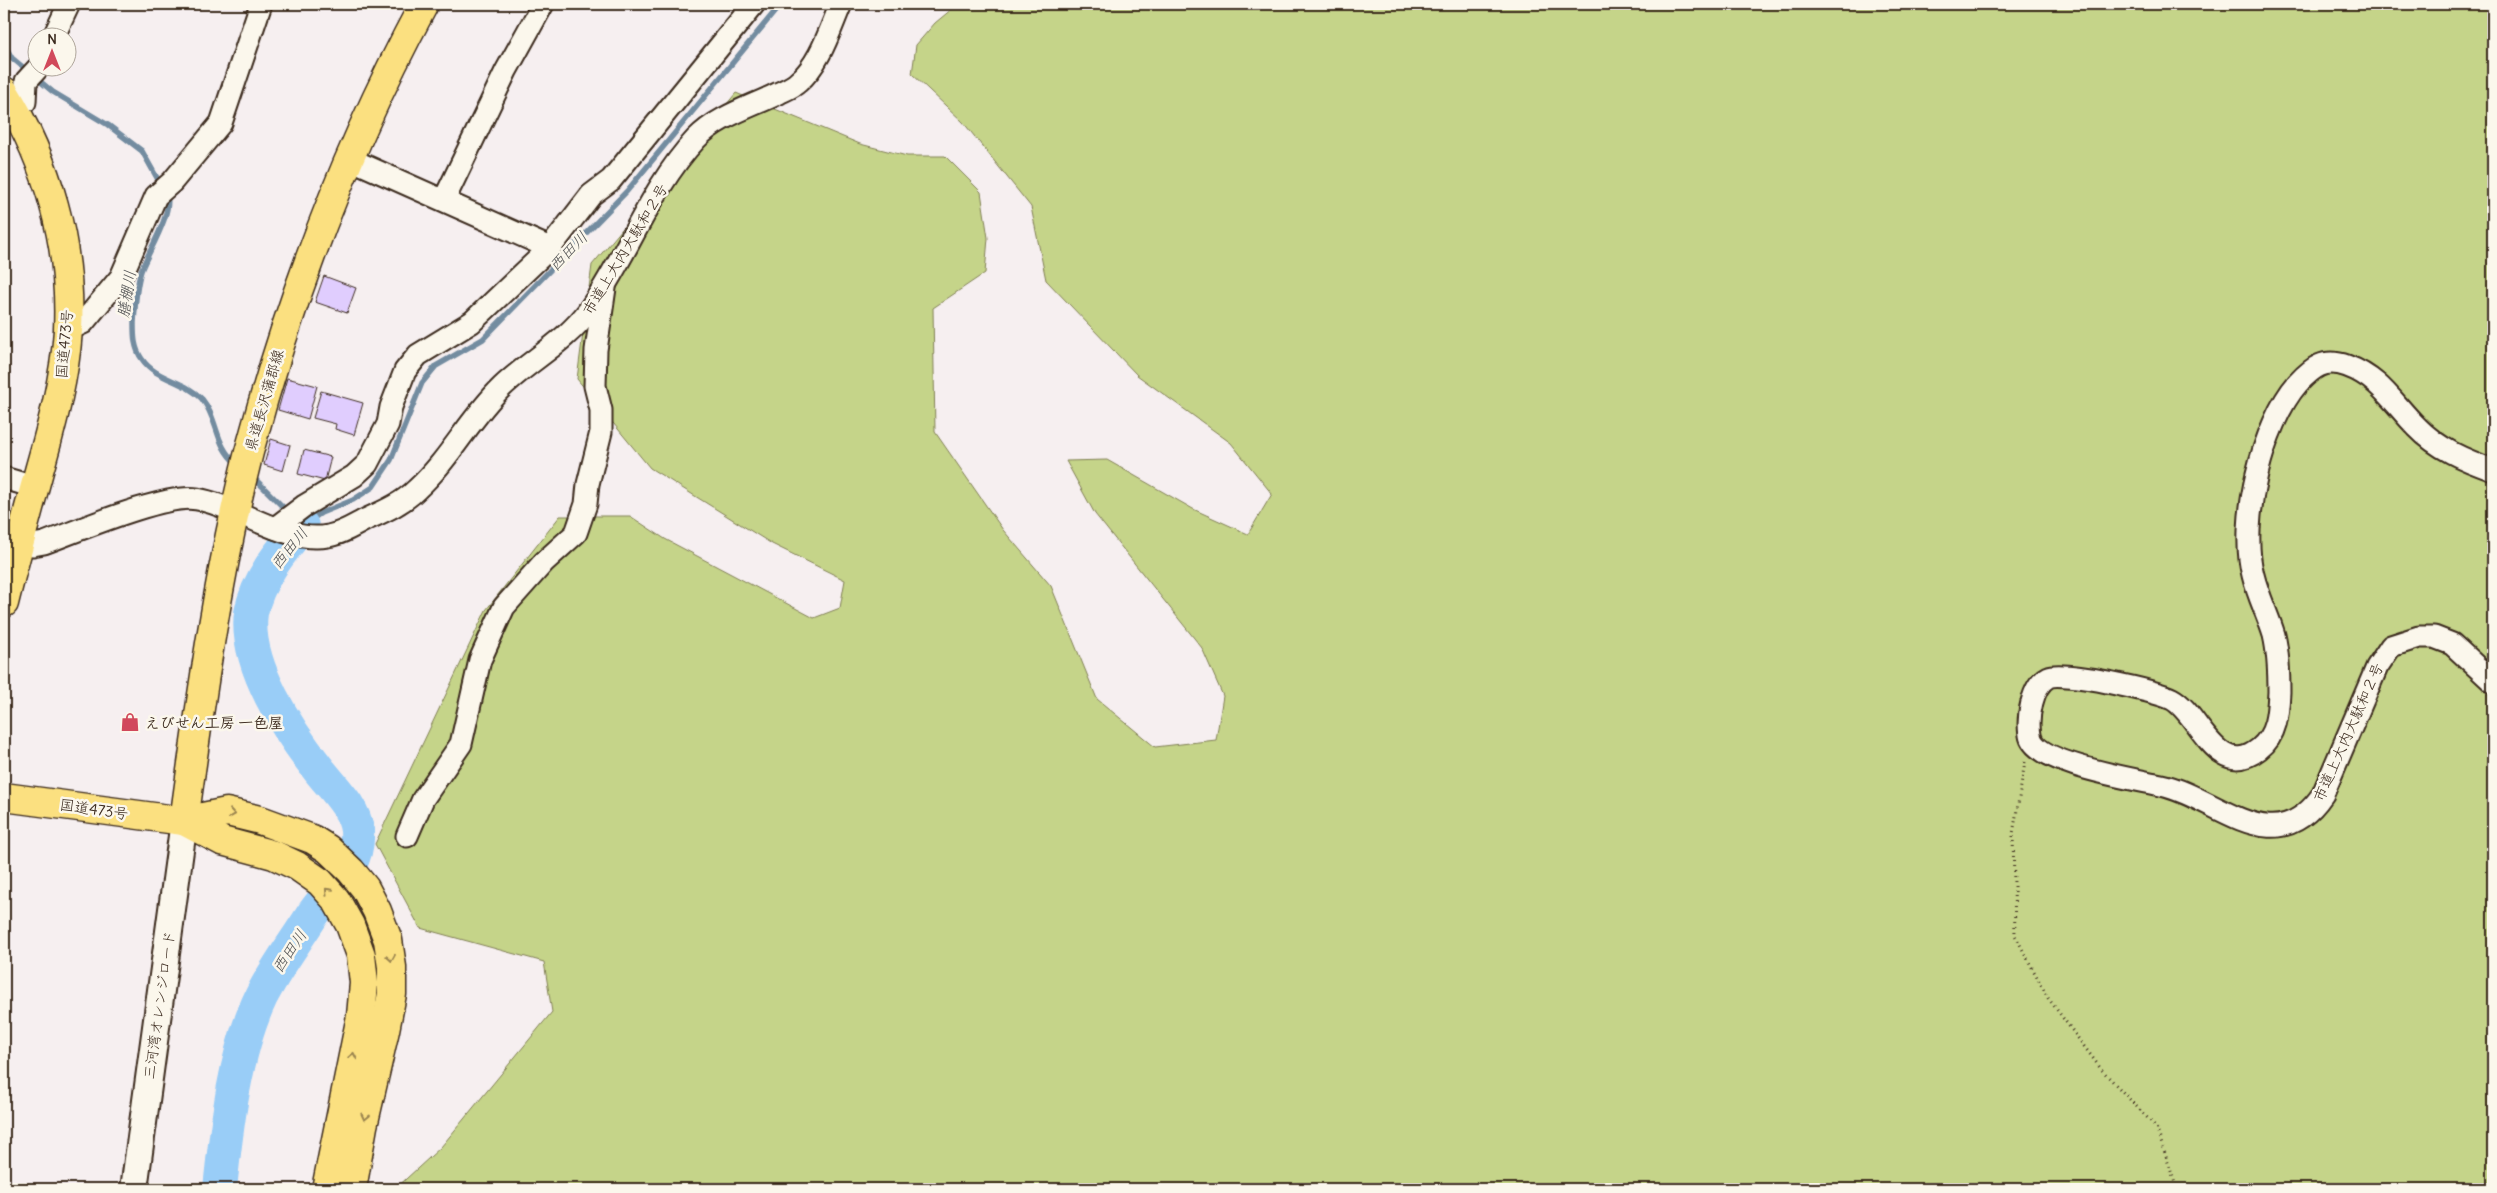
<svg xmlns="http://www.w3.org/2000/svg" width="2497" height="1193" font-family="Delius,'Klee One',sans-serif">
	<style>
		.green { fill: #c5d489; stroke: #807f54 }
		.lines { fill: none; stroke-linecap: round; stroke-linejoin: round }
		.stream { stroke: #738ca0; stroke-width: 5.5 }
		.river { stroke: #99cdf7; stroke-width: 34 }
		.building { fill: #e0cdfe; stroke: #3b2a1e }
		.minor-casing { stroke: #3b2a1e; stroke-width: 25 }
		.tertiary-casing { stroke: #3b2a1e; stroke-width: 30 }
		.primary-casing { stroke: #3b2a1e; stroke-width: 31 }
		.trunk-casing { stroke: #3b2a1e; stroke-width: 31 }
		.path { stroke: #3b2a1e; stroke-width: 3; stroke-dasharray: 1 4; stroke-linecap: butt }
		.minor { stroke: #fbf7ec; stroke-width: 21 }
		.tertiary { stroke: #fbf7ec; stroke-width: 26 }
		.primary { stroke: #fbe080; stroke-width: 28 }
		.trunk { stroke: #fbe080; stroke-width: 28 }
		.oneway { stroke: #9b854f }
		.labels { text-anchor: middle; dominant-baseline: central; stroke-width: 5; stroke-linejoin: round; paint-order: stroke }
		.street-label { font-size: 15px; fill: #3b2a1e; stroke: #fbf7ec }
		.poi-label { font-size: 15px; font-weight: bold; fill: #3b2a1e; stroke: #fbf7ec; text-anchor: start }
		.water-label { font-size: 16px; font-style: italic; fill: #525354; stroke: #fbf7ec }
	</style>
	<rect width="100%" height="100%" fill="#f6eff0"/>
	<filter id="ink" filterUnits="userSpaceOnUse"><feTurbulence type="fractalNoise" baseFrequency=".02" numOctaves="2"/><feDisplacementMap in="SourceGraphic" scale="10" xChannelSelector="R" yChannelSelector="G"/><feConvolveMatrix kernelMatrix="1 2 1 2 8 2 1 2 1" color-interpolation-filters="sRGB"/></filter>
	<g filter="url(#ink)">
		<polygon class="green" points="958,4 2493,4 2493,1189 395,1189 441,1147 552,1012 544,962 420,928 375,844 486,610 560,516 630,516 665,539 814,618 840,608 845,580 772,544 650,468 577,379 592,265 736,93 860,144 907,156 945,156 981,192 988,238 985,273 933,308 935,432 1003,530 1051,586 1097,699 1155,747 1216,740 1223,696 1202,648 1095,514 1066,461 1107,460 1193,509 1248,534 1272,494 1231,443 1137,375 1046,280 1031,207 963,122 912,74 916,45 935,23"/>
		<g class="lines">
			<g class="stream">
				<polyline points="4,44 12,58 53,92 108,125 142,151 161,185"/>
				<path d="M 166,193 C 175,210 148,252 141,271 C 136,287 135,306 134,323 C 134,336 134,348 142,359 C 156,380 185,380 202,399 C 219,420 214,445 237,464"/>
				<polyline points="252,476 288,512"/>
				<polyline points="295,518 302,526 321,513 353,500 373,487 391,460 422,383 436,366 483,339 627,191 781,4"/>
			</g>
			<path class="river" d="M 220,1189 C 226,1130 235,1051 261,997 C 275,969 294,944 311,917 C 330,888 360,869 357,830 C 354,807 333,788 319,770 C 289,732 244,664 251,613 C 257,580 281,551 302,526"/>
		</g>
		<g class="building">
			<polygon points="324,276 356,288 347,313 315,302"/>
			<polygon points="287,378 317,386 308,419 278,410"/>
			<polygon points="321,391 363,403 354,435 335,429 336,424 313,418"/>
			<polygon points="271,439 290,445 283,471 264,465"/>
			<polygon points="304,450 331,457 325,481 298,474"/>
		</g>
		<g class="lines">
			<g class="minor-casing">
				<g id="minor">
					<polyline points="53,38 69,4"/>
					<polyline points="15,109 25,102 26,81 38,68"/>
					<polyline points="350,159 550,248"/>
					<polyline points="444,200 506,71 543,4"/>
					<polyline points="68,330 83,323 121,277 156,196 172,182 221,123 261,4"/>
					<path d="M 2493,470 C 2465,460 2438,449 2417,427 C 2393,403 2380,378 2347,366 C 2324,358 2313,367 2298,383 C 2262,424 2239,523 2253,575 C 2258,596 2268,615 2274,635 C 2278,652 2279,674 2279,692 C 2278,713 2277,735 2259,749 C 2217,782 2199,713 2172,699 C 2155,691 2063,670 2048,677 C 2032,685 2027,718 2030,735 C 2034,764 2135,779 2161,785 C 2218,797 2274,866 2323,794 L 2377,667 L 2391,646 L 2419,637 L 2434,637 L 2452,644 L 2493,682"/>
					<polyline points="4,478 34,487"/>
					<polyline points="275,528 304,506 354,476 367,464 388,424 391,407 405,371 418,355 472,322 550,248 591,195 611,180 754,4"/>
					<path d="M 19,542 L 33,545 L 44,543 C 77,531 166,493 197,499 C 238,506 286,544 328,536 C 342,534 355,525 367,519 C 385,511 403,503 417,489 C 450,459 470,418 502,387 C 530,360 566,342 589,310 C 627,256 651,187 696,139 C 718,116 751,107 779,93 C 785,90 793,87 798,82 C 820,64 830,29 841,4"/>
					<polyline points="407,836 423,799 461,744 480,660 504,607 544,562 576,533 586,504 588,484 601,432 601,410 595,386 596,350 605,288"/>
				</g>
			</g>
			<g class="tertiary-casing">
				<polyline id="tertiary" points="134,1189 184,821"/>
			</g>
			<g class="primary-casing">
				<path id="primary" d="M 184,821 C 201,698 218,573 249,452 C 290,297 348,145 424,4"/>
			</g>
			<g class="trunk-casing">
				<g id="trunk">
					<path d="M 4,91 C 48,162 72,245 68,330 C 65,377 52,425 39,471 C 27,515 15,559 4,603"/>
					<polyline points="4,797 184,821 227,812 260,820 312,839 328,849 351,871 365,888 377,911 388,940 392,967 392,994 385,1030 363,1126 352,1189"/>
					<polyline points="184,821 222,841 274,855 297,866 320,882 336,900 350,925 361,955 364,983 361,1016 326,1189"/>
				</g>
			</g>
			<polyline class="path" points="2025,762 2013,834 2015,935 2048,998 2101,1069 2156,1127 2177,1189"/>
			<use href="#minor" class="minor"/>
			<use href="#tertiary" class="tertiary"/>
			<use href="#primary" class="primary"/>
			<use href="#trunk" class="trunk"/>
		</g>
		<defs><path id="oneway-chevron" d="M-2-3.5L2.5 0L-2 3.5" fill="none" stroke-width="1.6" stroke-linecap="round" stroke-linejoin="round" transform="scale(1.25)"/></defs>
		<g class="oneway">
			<use href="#oneway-chevron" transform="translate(232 814) rotate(8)"/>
			<use href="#oneway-chevron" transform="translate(328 891) rotate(-133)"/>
			<use href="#oneway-chevron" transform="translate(391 958) rotate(81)"/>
			<use href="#oneway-chevron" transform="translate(353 1056) rotate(-79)"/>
			<use href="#oneway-chevron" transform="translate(365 1117) rotate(103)"/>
		</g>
	</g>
	<defs>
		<g id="shop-bare" transform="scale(1.5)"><path d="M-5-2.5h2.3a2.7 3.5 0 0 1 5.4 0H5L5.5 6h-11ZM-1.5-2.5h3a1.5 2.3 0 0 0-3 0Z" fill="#d1495b" stroke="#fbf7ec" stroke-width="2.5" paint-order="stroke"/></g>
	</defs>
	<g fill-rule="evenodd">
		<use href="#shop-bare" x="130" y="722"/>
	</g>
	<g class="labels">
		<g class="street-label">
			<text transform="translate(625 249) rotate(-59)">市道上大内大駄和２号</text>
			<text transform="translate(64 344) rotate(-85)">国道473号</text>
			<text transform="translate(264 400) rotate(-74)">県道長沢蒲郡線</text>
			<text transform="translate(2348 732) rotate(-66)">市道上大内大駄和２号</text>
			<text transform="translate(94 809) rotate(8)">国道473号</text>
			<text transform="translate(159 1005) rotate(-82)">三河湾オレンジロード</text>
		</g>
		<g class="poi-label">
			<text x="145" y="722">えびせん工房 一色屋</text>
		</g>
		<g class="water-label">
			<text transform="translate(568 251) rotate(-46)">西田川</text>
			<text transform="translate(126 294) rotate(-81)">膳棚川</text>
			<text transform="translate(289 548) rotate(-51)">西田川</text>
			<text transform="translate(289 951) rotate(-56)">西田川</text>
		</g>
	</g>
	<rect width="2497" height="1193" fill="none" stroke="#fbf7ec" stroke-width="20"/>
	<rect x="10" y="10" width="2477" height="1173" fill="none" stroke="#3b2a1e" stroke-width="2" filter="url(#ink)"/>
	<g transform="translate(52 52)"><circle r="24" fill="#fbf7ec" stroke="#aea59a"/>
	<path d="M0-4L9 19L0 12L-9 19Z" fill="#d1495b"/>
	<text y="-8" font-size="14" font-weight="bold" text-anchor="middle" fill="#3b2a1e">N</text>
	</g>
</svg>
